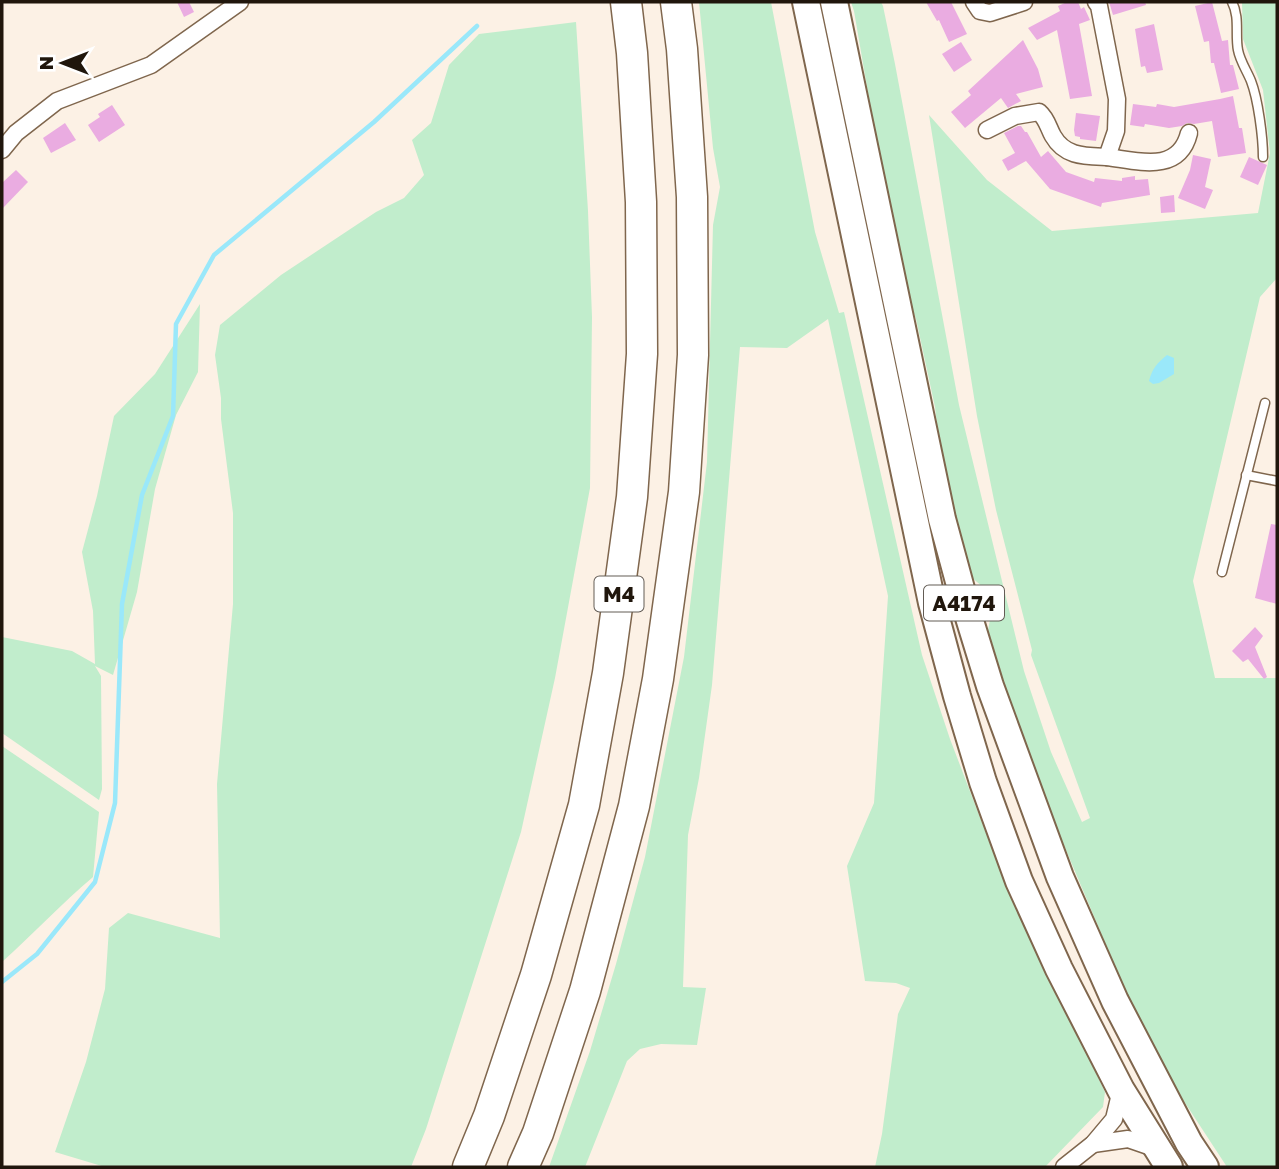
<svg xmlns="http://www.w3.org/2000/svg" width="1279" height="1169" font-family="'Golos Text',sans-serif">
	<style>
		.green { fill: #c1edcc }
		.water { fill: #9ae8fa }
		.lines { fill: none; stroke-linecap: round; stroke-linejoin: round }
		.stream { stroke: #9ae8fa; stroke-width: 4.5 }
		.building { fill: #eaace1 }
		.service-casing { stroke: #7f664d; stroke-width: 11 }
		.minor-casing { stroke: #7f664d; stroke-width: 19 }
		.trunk-casing { stroke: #7f664d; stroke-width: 30 }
		.motorway-casing { stroke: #7f664d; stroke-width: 33 }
		.service { stroke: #fff; stroke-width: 8 }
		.minor { stroke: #fff; stroke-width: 16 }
		.trunk { stroke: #fff; stroke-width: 26 }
		.motorway { stroke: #fff; stroke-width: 30 }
		.labels { text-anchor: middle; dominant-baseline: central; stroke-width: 5; stroke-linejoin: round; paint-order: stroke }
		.shield { fill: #fff; stroke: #635c55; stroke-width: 2 }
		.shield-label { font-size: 21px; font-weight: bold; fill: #20160c }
	</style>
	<rect width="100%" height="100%" fill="#fcf1e5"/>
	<g class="green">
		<polygon points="699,2 771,2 815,232 839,313 844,312 922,655 950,739 1010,896 1105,1092 1103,1107 1045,1167 875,1167 882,1134 898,1014 910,988 896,983 865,981 847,866 874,803 888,596 828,319 787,348 740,347 712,685 699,778 688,835 683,987 706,988 697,1045 661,1044 640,1049 627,1061 585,1167 549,1167 590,1051 616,964 645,857 684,657 707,462 713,225 720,187 713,148"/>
		<polygon points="851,2 881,2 883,6 895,64 959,405 1024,671 1051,752 1082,822 1090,818 1031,655 1032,650 996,510 977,416 929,115 987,180 1052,231 1258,213 1270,153 1263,90 1243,39 1242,2 1277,2 1277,278 1260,297 1193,581 1215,678 1277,678 1277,1167 1227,1167 1172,1083 1144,1035 1028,760 988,630 991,615 991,594 970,576 964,557 940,452 935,407 916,319 903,283 892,233 854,11"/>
		<polygon points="576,22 588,211 592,317 590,488 555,678 521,832 426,1129 411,1167 105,1167 55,1152 86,1062 105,989 109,928 128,913 220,938 217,784 233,604 233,513 221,419 221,398 215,355 220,325 281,275 376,212 404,198 424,175 412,140 431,123 449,65 479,34"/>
		<polygon points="200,304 198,372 176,415 155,489 137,592 113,675 95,666 101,676 102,789 99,800 2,733 2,637 72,651 95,664 93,611 82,552 97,496 114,416 155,374"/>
		<path d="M 2,746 L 99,812 L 93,877 C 61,904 33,934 2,962 Z"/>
	</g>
	<path class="water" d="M 1167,355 L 1174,358 L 1174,374 L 1159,383 L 1153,384 L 1149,381 C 1152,369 1157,363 1167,355 Z"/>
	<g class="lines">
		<polyline class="stream" points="2,982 37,954 95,882 115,803 122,604 142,495 173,416 176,324 214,255 374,122 477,26"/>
	</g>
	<g class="building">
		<polygon points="177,2 189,2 194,12 184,17"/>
		<polygon points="926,2 951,2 967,34 949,42 939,20 937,21"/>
		<polygon points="1067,2 1078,2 1081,9 1084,7 1090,20 1079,24 1092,96 1070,99 1057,30 1037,40 1028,28 1060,11 1058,6"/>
		<polygon points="1109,2 1145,2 1146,5 1113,15"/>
		<polygon points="1212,2 1222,41 1228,40 1230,65 1233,65 1239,89 1221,93 1214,63 1211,63 1209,41 1204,42 1195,6"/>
		<polygon points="1154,24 1163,70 1147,73 1145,66 1141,67 1135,29"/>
		<polygon points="1023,40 1038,69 1043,87 1016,94 1021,101 1008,108 1001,98 965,128 951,112 971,95 968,91"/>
		<polygon points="961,42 972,60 954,72 942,54"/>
		<polygon points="1233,96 1239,128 1242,128 1246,153 1218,157 1212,121 1194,124 1187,123 1182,126 1169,128 1145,124 1144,127 1130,125 1133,104 1156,107 1157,104 1174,107 1220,99"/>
		<polygon points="112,105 125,125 99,142 88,125 100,117 98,114"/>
		<polygon points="1076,113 1100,116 1096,141 1080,139 1080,137 1075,136 1074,130"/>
		<polygon points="65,123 76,140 51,153 43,138"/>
		<polygon points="1018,126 1021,126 1025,132 1027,132 1041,157 1048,151 1066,172 1094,182 1095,178 1122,181 1122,178 1135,176 1135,180 1148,179 1150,195 1102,203 1101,207 1050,189 1026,161 1008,171 1002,160 1015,153 1004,133"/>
		<polygon points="1193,155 1211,159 1205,187 1213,190 1205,209 1178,198 1190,170"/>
		<polygon points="1249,157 1267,165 1258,185 1240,177"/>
		<polygon points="16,170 28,182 2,209 2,183"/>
		<polygon points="1174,195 1175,212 1161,213 1160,197"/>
		<polygon points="1271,524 1277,525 1277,604 1255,598"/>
		<polygon points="1255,627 1263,636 1255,647 1267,677 1264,679 1248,659 1243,662 1232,651"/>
	</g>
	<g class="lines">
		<g class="service-casing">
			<g id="service">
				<path d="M 1232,2 C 1240,17 1235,35 1238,50 C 1240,61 1247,71 1251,81 C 1258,99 1263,137 1263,157"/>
				<polyline points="1246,475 1277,481"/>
				<polyline points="1222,572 1265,403"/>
			</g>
		</g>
		<g class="minor-casing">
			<g id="minor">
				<polyline points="974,2 980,11 990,13 1024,2"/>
				<path d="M 987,130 L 1015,116 L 1039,112 C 1047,119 1048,127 1053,136 C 1065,157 1085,156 1107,157 L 1116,131 L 1117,99 L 1099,6 L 1096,2"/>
				<polyline points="2,150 16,133 57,101 151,65 240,2"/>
				<path d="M 1107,157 C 1138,161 1179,174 1189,133"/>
				<polyline points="1093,1144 1128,1139 1157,1149"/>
				<polyline points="1064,1167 1093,1144 1114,1119 1121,1090"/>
			</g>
		</g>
		<g class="trunk-casing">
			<g id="trunk">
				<polyline points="806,2 932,603 957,696 983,782 1019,881 1059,969 1121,1090 1169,1167"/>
				<polyline points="834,2 942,519 967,611 990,686 1060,877 1115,1001 1189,1143 1205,1167"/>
			</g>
		</g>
		<g class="motorway-casing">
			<g id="motorway">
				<polyline points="468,1167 489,1116 536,975 584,805 608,673 632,497 642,354 641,202 632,53 626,2"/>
				<polyline points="523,1167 538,1133 585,991 634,806 658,679 684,492 693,355 692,197 682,49 676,2"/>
			</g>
		</g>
		<use href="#service" class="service"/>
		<use href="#minor" class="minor"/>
		<use href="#trunk" class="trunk"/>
		<use href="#motorway" class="motorway"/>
	</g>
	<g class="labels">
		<g class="shield">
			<rect x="594.5" y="576.5" width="49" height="35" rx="5"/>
			<rect x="924" y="585.5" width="80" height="35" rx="5"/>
		</g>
		<g class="shield-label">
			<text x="619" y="594">M4</text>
			<text x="964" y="603">A4174</text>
		</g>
	</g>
	<rect width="1279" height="1169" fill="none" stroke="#20160c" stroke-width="7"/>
	<g transform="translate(63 63) rotate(270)" stroke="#ffffff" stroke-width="5" paint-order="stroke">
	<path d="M0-5L12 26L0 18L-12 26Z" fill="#20160c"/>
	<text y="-10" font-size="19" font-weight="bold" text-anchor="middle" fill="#20160c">N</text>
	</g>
</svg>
